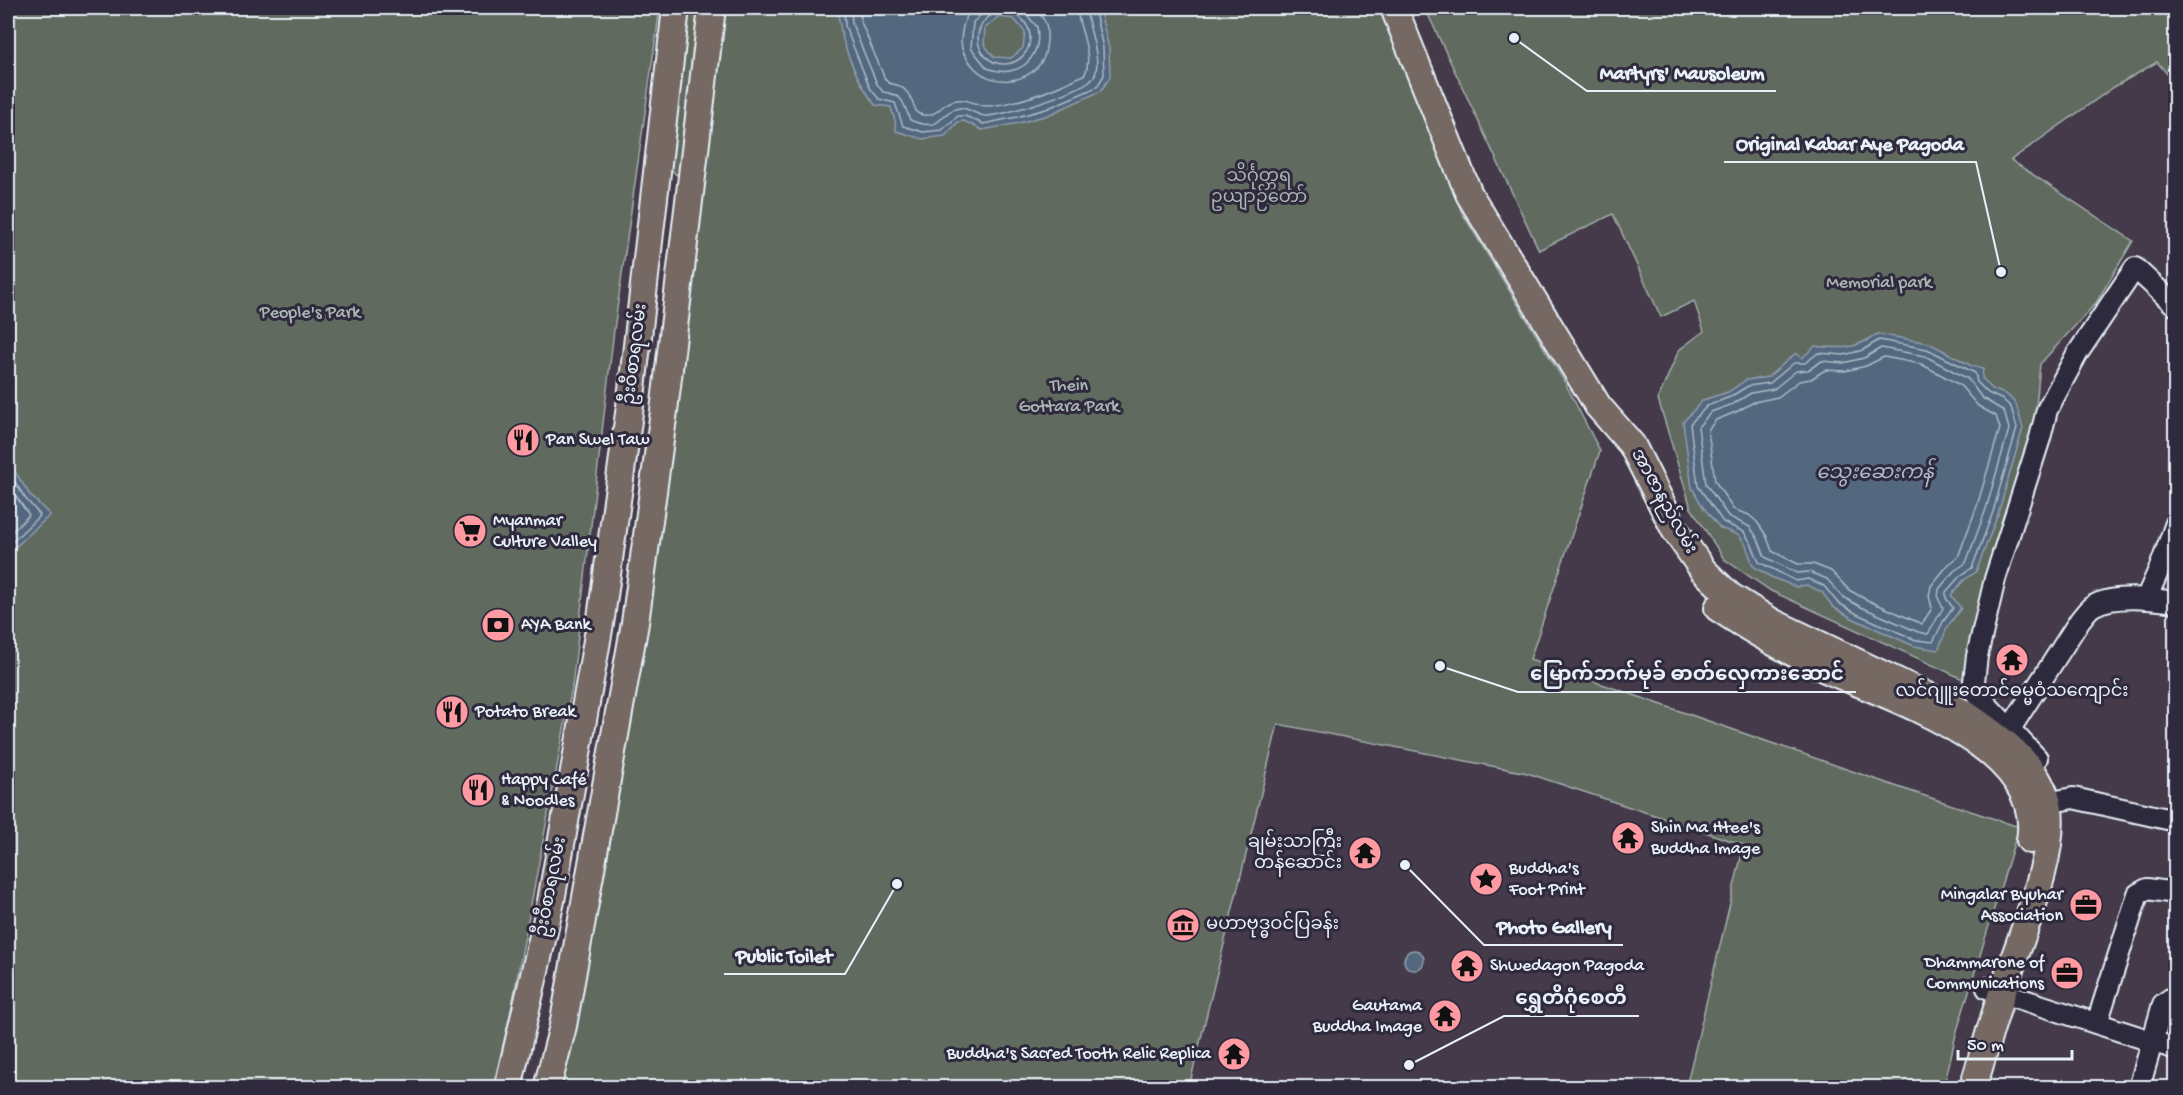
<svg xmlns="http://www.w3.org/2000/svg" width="2183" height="1095" font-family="'Gochi Hand','Noto Sans Myanmar',sans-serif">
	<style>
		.green { fill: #616b5f; stroke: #a4aeac; stroke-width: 1.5 }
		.water { fill: #53677e; stroke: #8f9eaf; stroke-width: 1.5; fill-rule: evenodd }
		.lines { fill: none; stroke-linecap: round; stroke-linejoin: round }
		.shore { stroke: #acbac7; stroke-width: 1.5 }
		.minor-casing { stroke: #e8f1f8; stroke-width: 24 }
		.major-casing { stroke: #e8f1f8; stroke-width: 30 }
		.minor { stroke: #2f2a3d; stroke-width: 20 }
		.major { stroke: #766964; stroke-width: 26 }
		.labels { text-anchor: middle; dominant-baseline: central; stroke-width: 6; stroke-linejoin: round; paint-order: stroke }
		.park-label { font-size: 18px; fill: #abb5b3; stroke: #2f2a3d }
		.street-label { font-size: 18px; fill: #e8f1f8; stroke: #2f2a3d }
		.poi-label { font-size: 18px; fill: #e8f1f8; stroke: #2f2a3d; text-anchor: start }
		.water-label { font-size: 20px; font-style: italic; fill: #acbac7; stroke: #2f2a3d }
		.leader { fill: none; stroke: #e8f1f8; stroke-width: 2 }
		.callout-dot { fill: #e8f1f8; stroke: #2f2a3d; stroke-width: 2 }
		.callout-label { font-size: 20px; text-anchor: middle; font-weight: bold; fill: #e8f1f8; stroke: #2f2a3d; stroke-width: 6; stroke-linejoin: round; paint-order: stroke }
	</style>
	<rect width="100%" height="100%" fill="#443a49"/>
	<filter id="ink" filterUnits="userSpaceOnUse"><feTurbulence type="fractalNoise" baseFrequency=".0167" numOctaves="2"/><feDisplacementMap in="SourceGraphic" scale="12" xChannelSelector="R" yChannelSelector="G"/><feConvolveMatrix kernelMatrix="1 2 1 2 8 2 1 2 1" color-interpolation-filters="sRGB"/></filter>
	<g filter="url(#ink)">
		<g class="green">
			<polygon points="8,8 660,8 614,330 572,687 510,1016 493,1087 8,1087"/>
			<polygon points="683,8 705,8 685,166 676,175 667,164"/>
			<polygon points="720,8 1389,8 1461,211 1563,379 1600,451 1530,659 1898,787 2019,827 1956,1034 1944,1087 1686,1087 1744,845 1527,773 1278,724 1189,1087 553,1088 663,513 696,258"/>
			<polygon points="1425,8 2175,8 2175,83 2157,62 2114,87 2011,160 2133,241 2096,303 2040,364 2035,418 1965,680 1771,591 1724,559 1691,508 1658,399 1679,350 1704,331 1694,301 1661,317 1613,214 1539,250"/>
		</g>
		<g class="water">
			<path d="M 838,8 L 1099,8 L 1109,48 L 1110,77 L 1101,91 L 1048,115 L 1019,123 L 982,130 L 964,121 L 958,122 L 945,136 L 922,139 L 896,131 L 895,121 L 891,107 L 875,105 C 855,77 839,41 838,8 ZM 998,17 L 1014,19 L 1025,32 L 1023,48 L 1011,58 L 994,57 L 984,44 L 985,28 Z"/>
			<path d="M 1878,334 L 1929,343 L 1972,366 L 1983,369 L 1982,378 L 1992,389 L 2007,395 L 2016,404 L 2023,428 L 1998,514 L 1976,572 L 1964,580 L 1951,595 L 1961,608 L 1948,626 L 1938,650 L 1914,646 L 1854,619 L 1833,607 L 1822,592 L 1807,585 L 1796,587 L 1771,577 L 1753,566 L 1746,545 L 1739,535 L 1720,528 L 1703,507 L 1692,488 L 1683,422 L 1703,400 L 1728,392 L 1746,380 L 1768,377 L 1796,353 L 1802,358 L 1815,346 C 1845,349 1852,350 1878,334 Z"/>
			<polygon points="8,461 30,495 50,515 8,554"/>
			<circle cx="1414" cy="960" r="10"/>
		</g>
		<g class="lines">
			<g class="shore">
				<polyline points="844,8 845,26 870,88 879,99 895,103 903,126 923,132 942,130 958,116 965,116 983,124 1017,117 1046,109 1097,87 1104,75 1103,48 1094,8"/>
				<path d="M 851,8 L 852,24 L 877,84 L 883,92 C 904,95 903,102 910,120 C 945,134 937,112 959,108 C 969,107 975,115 985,116 C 1001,117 1090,89 1095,75 C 1102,58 1087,25 1086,8"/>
				<path d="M 860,8 L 861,22 L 885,79 C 889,85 891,83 897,85 C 910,90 912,102 917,113 C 937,122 939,102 957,100 C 969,98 978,107 988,106 C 1022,103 1056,89 1085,74 C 1094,54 1078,28 1077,8"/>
				<path d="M 974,8 C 964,16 962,27 961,41 C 961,51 966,58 972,65 C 990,88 1029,85 1043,59 C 1046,53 1046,47 1047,41 C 1047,34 1048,28 1045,22 C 1043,17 1038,12 1034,8"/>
				<path d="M 989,8 L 973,22 L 971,48 L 987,68 C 1017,80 1043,59 1037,27 L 1021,8"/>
				<circle cx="1004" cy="38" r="26"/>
				<polygon points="1879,340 1927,349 1975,373 1977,382 1988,393 2003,400 2011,407 2017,428 1993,512 1972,568 1960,576 1946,592 1946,598 1953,608 1943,622 1933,642 1916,640 1857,614 1837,602 1824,586 1808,579 1796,581 1759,562 1751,543 1744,532 1723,522 1698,486 1690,424 1707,406 1730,397 1748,386 1770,383 1794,363 1805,363 1818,353 1844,355 1863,350"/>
				<polygon points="1881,348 1925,356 1968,379 1982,398 2004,411 2009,429 1986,509 1966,563 1954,571 1939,589 1938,598 1943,608 1928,634 1918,632 1861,607 1843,597 1827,579 1809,572 1797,573 1765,557 1758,539 1750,527 1728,516 1706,484 1698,427 1711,412 1733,404 1751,393 1774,389 1796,371 1808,370 1822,361 1843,363 1864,358"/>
				<polygon points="1884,357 1921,364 1960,385 1978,406 1996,416 2000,428 1977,506 1958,557 1948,565 1931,586 1929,596 1932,608 1922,624 1865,599 1849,590 1831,571 1813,564 1798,564 1772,551 1766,535 1757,522 1749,515 1733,509 1715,481 1708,430 1716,420 1736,412 1754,402 1778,397 1799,381 1811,379 1825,370 1845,371 1866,366"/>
				<polyline points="8,471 25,498 40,515 8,546"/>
				<polyline points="8,485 29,515 8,536"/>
			</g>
			<g class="minor-casing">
				<g id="minor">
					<polyline points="2146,599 2161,565 2176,523"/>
					<path d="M 2010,729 L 2080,620 C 2084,615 2088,609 2093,606 C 2114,594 2152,599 2176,602"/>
					<polyline points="2037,758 1973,690 1977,656 1995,579 2040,438 2047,410 2077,354 2135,268 2176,306"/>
					<polyline points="2047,803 2073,798 2176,821"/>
					<polyline points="1987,988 2176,1049"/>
					<polyline points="2097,1023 2138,894 2147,889 2176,893"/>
					<polyline points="2139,1088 2163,1004 2176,995"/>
				</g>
			</g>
			<g class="major-casing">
				<g id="major">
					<path d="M 1394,8 L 1469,194 L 1598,406 L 1632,445 L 1675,530 L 1703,570 L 1730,596 L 1772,622 L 1964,713 C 1995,734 2032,759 2046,797 C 2063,842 2019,941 2004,987 C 1993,1020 1983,1054 1973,1088"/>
					<path d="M 1718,608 C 1751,630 1786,650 1821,667 C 1888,698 2047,745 2030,840"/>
					<polyline points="508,1088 551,901 601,618 630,406 676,8"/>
					<polyline points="547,1088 563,1026 635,623 664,411 712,8"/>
				</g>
			</g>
			<use href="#minor" class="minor"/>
			<use href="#major" class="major"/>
		</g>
	</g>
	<defs>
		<g id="restaurant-disc" transform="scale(1.725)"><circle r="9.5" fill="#ff9aa2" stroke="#2f2a3d"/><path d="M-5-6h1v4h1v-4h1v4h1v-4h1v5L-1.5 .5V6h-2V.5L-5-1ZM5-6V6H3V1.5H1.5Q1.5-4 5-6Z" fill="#111"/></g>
		<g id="supermarket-disc" transform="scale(1.725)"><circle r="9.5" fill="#ff9aa2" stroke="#2f2a3d"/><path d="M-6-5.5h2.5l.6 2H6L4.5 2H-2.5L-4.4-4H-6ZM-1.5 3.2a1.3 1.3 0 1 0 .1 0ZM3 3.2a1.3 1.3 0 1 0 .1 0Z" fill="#111"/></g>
		<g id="bank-disc" transform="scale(1.725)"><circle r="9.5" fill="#ff9aa2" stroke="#2f2a3d"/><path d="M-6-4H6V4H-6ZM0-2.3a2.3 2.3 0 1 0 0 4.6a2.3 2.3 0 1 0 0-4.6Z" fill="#111"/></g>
		<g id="temple-disc" transform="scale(1.725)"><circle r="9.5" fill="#ff9aa2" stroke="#2f2a3d"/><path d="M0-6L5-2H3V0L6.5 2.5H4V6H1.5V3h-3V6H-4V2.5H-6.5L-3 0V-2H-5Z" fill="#111"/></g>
		<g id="sight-disc" transform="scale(1.725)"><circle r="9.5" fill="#ff9aa2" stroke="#2f2a3d"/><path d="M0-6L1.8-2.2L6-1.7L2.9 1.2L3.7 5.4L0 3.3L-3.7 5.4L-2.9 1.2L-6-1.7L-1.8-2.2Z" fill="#111"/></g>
		<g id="office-disc" transform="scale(1.725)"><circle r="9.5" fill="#ff9aa2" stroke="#2f2a3d"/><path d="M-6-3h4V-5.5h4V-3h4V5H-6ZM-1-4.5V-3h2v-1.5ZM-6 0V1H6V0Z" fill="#111"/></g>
		<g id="museum-disc" transform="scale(1.725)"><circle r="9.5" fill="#ff9aa2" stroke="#2f2a3d"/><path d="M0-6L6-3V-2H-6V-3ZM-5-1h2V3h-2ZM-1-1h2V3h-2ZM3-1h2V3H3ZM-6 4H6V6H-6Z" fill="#111"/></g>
	</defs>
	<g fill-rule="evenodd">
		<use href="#restaurant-disc" x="523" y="440"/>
		<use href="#supermarket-disc" x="470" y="531"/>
		<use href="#bank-disc" x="498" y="625"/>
		<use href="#temple-disc" x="2012" y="660"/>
		<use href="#restaurant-disc" x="452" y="712"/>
		<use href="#restaurant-disc" x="478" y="790"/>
		<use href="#temple-disc" x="1628" y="838"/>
		<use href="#temple-disc" x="1365" y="853"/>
		<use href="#sight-disc" x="1486" y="879"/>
		<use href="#office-disc" x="2086" y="905"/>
		<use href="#museum-disc" x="1183" y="925"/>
		<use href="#temple-disc" x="1467" y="966"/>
		<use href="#office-disc" x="2067" y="973"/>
		<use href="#temple-disc" x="1445" y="1016"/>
		<use href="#temple-disc" x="1234" y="1054"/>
	</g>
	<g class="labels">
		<g class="park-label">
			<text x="1259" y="177">သိင်္ဂုတ္တရ<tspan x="1259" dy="21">ဥယျာဉ်တော်</tspan></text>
			<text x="1879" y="283">Memorial park</text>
			<text x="310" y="313">People's Park</text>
			<text x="1069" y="386">Thein<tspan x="1069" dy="21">Gottara Park</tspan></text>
		</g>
		<g class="street-label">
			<text transform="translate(636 354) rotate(-83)">ဦးဝီစာရလမ်း</text>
			<text transform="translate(1663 502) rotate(61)">အာဇာနည်လမ်း</text>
			<text transform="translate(552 887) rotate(-79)">ဦးဝီစာရလမ်း</text>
		</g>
		<g class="poi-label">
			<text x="546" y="440">Pan Swel Taw</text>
			<text x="493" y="521">Myanmar<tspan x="493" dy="21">Culture Valley</tspan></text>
			<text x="521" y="625">AYA Bank</text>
			<text x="2012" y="692" text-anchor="middle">လင်ဂျူးတောင်ဓမ္မဝံသကျောင်း</text>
			<text x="475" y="712">Potato Break</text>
			<text x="501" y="780">Happy Café<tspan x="501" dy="21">&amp; Noodles</tspan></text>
			<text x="1651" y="828">Shin Ma Htee's<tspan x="1651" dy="21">Buddha Image</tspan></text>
			<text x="1342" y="843" text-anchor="end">ချမ်းသာကြီး<tspan x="1342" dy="21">တန်ဆောင်း</tspan></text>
			<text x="1509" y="869">Buddha's<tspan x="1509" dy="21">Foot Print</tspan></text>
			<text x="2063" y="895" text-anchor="end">Mingalar Byuhar<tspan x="2063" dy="21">Association</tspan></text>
			<text x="1206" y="925">မဟာဗုဒ္ဓဝင်ပြခန်း</text>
			<text x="2044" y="963" text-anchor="end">Dhammarone of<tspan x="2044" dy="21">Communications</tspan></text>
			<text x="1490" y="966">Shwedagon Pagoda</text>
			<text x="1422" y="1006" text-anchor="end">Gautama<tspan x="1422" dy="21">Buddha Image</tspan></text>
			<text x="1211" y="1054" text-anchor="end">Buddha's Sacred Tooth Relic Replica</text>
		</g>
		<g class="water-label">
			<text x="1875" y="474">သွေးဆေးကန်</text>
		</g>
	</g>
	<path class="leader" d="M1514 38L1587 91H1776M2001 272L1976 162H1724M1440 666L1518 692H1856M1405 865L1484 945H1623M897 884L845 974H724M1409 1065L1504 1016H1639"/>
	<g class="callout-dot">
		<circle cx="1514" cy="38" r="6"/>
		<circle cx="2001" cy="272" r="6"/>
		<circle cx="1440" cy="666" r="6"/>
		<circle cx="1405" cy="865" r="6"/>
		<circle cx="897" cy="884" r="6"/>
		<circle cx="1409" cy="1065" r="6"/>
	</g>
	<g class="callout-label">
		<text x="1682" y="79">Martyrs' Mausoleum</text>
		<text x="1850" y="150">Original Kabar Aye Pagoda</text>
		<text x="1687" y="680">မြောက်ဘက်မုခ် ဓာတ်လှေကားဆောင်</text>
		<text x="1554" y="933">Photo Gallery</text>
		<text x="784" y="962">Public Toilet</text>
		<text x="1571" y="1004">ရွှေတိဂုံစေတီ</text>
	</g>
	<rect width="2183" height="1095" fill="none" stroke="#2f2a3d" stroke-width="30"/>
	<rect x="15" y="15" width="2153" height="1065" fill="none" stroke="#e8f1f8" stroke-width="2" filter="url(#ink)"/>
	<path d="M1958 1050v9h114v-9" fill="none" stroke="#e8f1f8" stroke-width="3"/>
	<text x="1967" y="1050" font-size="18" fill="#e8f1f8" stroke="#2f2a3d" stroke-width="4.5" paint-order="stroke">50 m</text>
</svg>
